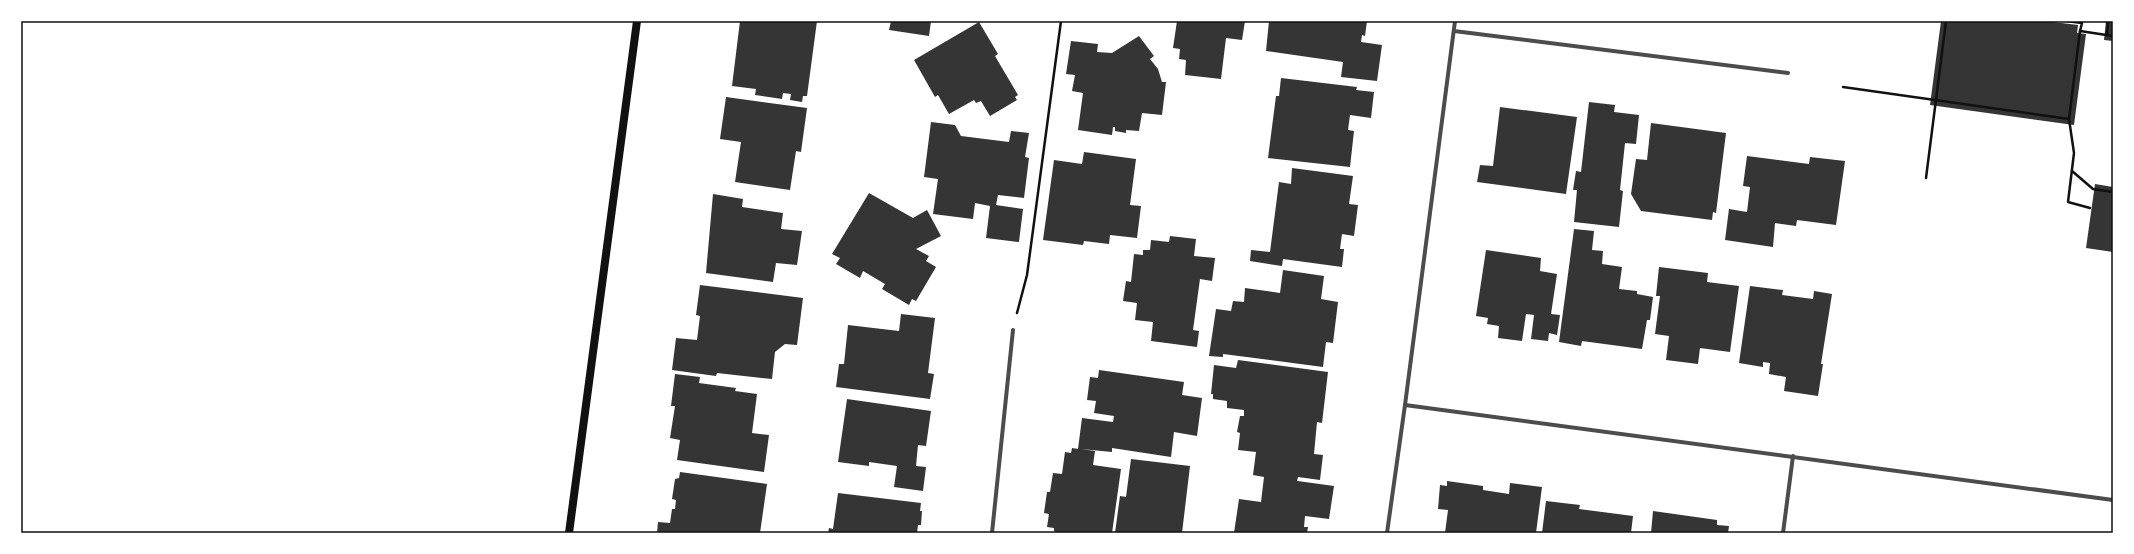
<svg xmlns="http://www.w3.org/2000/svg" width="2134" height="554" font-family="'Open Sans',sans-serif">
	<style>
		.building { fill: #353535 }
		.lines { fill: none; stroke-linecap: round; stroke-linejoin: round }
		.path { stroke: #111; stroke-width: 2.5 }
		.minor { stroke: #4c4c4c; stroke-width: 4 }
		.secondary { stroke: #111; stroke-width: 8 }
		.neatline { fill: none; stroke: #111; stroke-width: 1.5 }
	</style>
	<rect width="100%" height="100%" fill="#fff"/>
	<g class="building">
		<polygon points="740,21 817,21 807,96 803,96 802,102 790,100 791,94 783,93 782,99 755,95 756,89 732,86"/>
		<polygon points="891,21 931,21 929,36 889,30"/>
		<polygon points="1177,21 1245,21 1242,40 1226,38 1221,79 1185,75 1186,60 1179,59 1180,49 1173,48"/>
		<polygon points="1269,21 1367,21 1365,36 1362,35 1361,42 1382,45 1377,81 1341,77 1343,62 1266,51"/>
		<polygon points="1941,21 2045,21 2078,25 2077,33 2086,34 2074,125 1930,105"/>
		<polygon points="2106,21 2113,21 2113,41 2104,40"/>
		<polygon points="979,22 998,54 995,56 1018,95 1015,97 1017,100 990,116 981,101 976,103 974,100 949,114 938,95 935,97 914,60"/>
		<polygon points="1139,36 1154,56 1150,59 1158,69 1162,82 1166,82 1162,115 1142,113 1139,131 1126,130 1126,133 1115,131 1115,127 1113,127 1112,135 1078,130 1083,93 1072,91 1075,75 1066,74 1071,41 1098,44 1097,52 1112,53"/>
		<polygon points="1281,78 1357,87 1356,90 1374,92 1371,118 1350,115 1348,130 1354,131 1350,167 1268,158 1276,96 1279,96"/>
		<polygon points="726,97 807,108 801,152 796,151 790,190 735,182 741,142 720,139"/>
		<polygon points="1589,102 1615,105 1614,112 1639,115 1636,144 1625,143 1620,190 1623,191 1619,227 1574,222 1577,190 1573,190 1576,171 1581,172"/>
		<polygon points="1500,107 1577,117 1566,194 1477,182 1480,165 1493,166"/>
		<polygon points="931,122 955,125 961,136 1009,142 1011,131 1029,133 1025,157 1029,158 1024,198 998,195 996,205 1023,209 1019,242 986,238 990,206 975,203 973,219 933,214 938,179 924,177"/>
		<polygon points="1651,123 1726,133 1716,213 1713,212 1712,220 1641,211 1631,194 1636,159 1647,160"/>
		<polygon points="1084,152 1136,159 1130,205 1141,206 1137,238 1110,235 1109,244 1084,241 1083,245 1043,240 1054,160 1082,164"/>
		<polygon points="1747,156 1809,164 1810,157 1845,161 1836,225 1797,220 1796,226 1775,223 1773,247 1725,240 1729,209 1747,212 1750,187 1743,186"/>
		<polygon points="1292,168 1353,176 1349,204 1358,205 1354,236 1342,234 1340,249 1344,249 1342,267 1283,259 1282,266 1250,261 1251,250 1270,252 1279,182 1291,184"/>
		<polygon points="2095,184 2113,187 2113,252 2086,248"/>
		<polygon points="869,193 913,218 927,210 941,236 916,249 929,256 926,261 936,267 916,301 912,299 909,305 882,289 885,284 863,271 860,278 836,264 840,258 832,254"/>
		<polygon points="713,194 743,199 742,207 783,213 781,229 802,231 797,265 776,263 773,282 706,273"/>
		<polygon points="1574,229 1594,231 1592,250 1603,251 1602,264 1622,267 1619,289 1637,291 1637,294 1653,297 1650,320 1647,320 1642,349 1582,341 1581,346 1559,342"/>
		<polygon points="1170,236 1196,239 1194,256 1215,258 1212,281 1200,279 1193,330 1199,331 1197,347 1151,341 1153,322 1135,320 1137,303 1123,301 1126,281 1131,282 1134,254 1143,255 1143,250 1150,250 1151,240 1169,242"/>
		<polygon points="1486,250 1541,258 1540,271 1557,274 1551,314 1560,315 1557,335 1549,333 1548,341 1531,339 1534,315 1526,314 1522,341 1498,338 1499,326 1487,324 1488,318 1476,316"/>
		<polygon points="1659,267 1708,273 1707,282 1739,286 1730,352 1700,348 1698,364 1666,360 1669,336 1655,334 1660,296 1656,296"/>
		<polygon points="1283,270 1324,276 1321,299 1338,302 1333,343 1326,342 1323,367 1223,354 1223,357 1209,356 1216,309 1231,311 1233,301 1244,302 1245,288 1280,293"/>
		<polygon points="700,285 803,298 797,345 785,344 775,352 772,379 717,373 716,376 672,370 676,338 697,340 700,316 696,315"/>
		<polygon points="1750,286 1783,290 1782,295 1813,299 1814,291 1832,294 1821,364 1823,364 1818,396 1784,391 1786,377 1769,374 1770,363 1763,362 1763,367 1739,363"/>
		<polygon points="901,314 935,318 928,373 934,374 930,399 836,387 839,364 844,364 848,325 899,331"/>
		<polygon points="1238,360 1328,372 1322,423 1317,422 1314,454 1323,455 1320,480 1298,477 1297,481 1283,479 1334,486 1329,519 1305,516 1304,527 1308,527 1307,533 1234,533 1239,499 1261,502 1264,477 1253,475 1256,452 1238,450 1240,433 1237,432 1240,416 1244,416 1244,410 1227,408 1227,401 1213,399 1213,394 1211,394 1214,365 1236,368"/>
		<polygon points="1099,370 1184,382 1182,395 1202,398 1197,436 1174,432 1171,457 1112,448 1112,452 1081,449 1095,451 1093,465 1121,469 1112,533 1058,533 1054,531 1054,528 1047,527 1049,514 1044,513 1047,492 1050,492 1053,473 1062,474 1065,452 1071,453 1072,448 1078,449 1082,418 1113,422 1114,416 1094,413 1096,401 1087,400 1090,377 1098,378"/>
		<polygon points="675,374 700,377 699,383 736,388 735,391 757,394 752,433 769,435 764,472 677,460 680,440 670,438 675,406 671,406"/>
		<polygon points="847,399 931,411 926,446 918,445 916,466 926,467 923,491 894,487 897,466 869,462 869,466 838,462"/>
		<polygon points="1131,459 1190,466 1182,533 1115,533 1120,496 1126,497"/>
		<polygon points="680,472 767,484 760,533 657,533 658,522 670,523 672,509 675,509 676,500 672,499 675,479 679,478"/>
		<polygon points="1447,481 1483,486 1483,490 1509,494 1510,483 1542,487 1536,533 1445,533 1448,510 1438,509 1440,485 1447,486"/>
		<polygon points="838,493 921,503 920,511 922,511 921,525 918,525 917,533 828,533 829,528 833,529"/>
		<polygon points="1546,501 1580,505 1579,509 1633,516 1631,533 1542,533"/>
		<polygon points="1653,511 1717,520 1717,525 1729,526 1728,533 1651,533"/>
	</g>
	<g class="lines">
		<g class="path">
			<polyline points="2066,21 2082,23 2080,31"/>
			<polyline points="2106,21 2108,24 2107,35"/>
			<polyline points="1843,87 2069,119 2074,153 2068,202 2090,208"/>
			<polyline points="2069,119 2080,31 2113,36"/>
			<polyline points="2072,171 2093,189 2113,192"/>
			<polyline points="1926,178 1946,21"/>
			<polyline points="1017,313 1027,275 1061,21"/>
		</g>
		<g class="minor">
			<polyline points="1454,31 1788,73"/>
			<polyline points="1405,405 2113,500"/>
			<polyline points="992,533 1013,330"/>
			<polyline points="1387,533 1405,405 1455,21"/>
			<polyline points="1783,533 1793,456"/>
		</g>
		<polyline class="secondary" points="569,533 637,21"/>
	</g>
	<rect width="2134" height="554" fill="none" stroke="#ffffff" stroke-width="44"/>
	<rect x="22" y="22" width="2090" height="510" class="neatline"/>
</svg>
